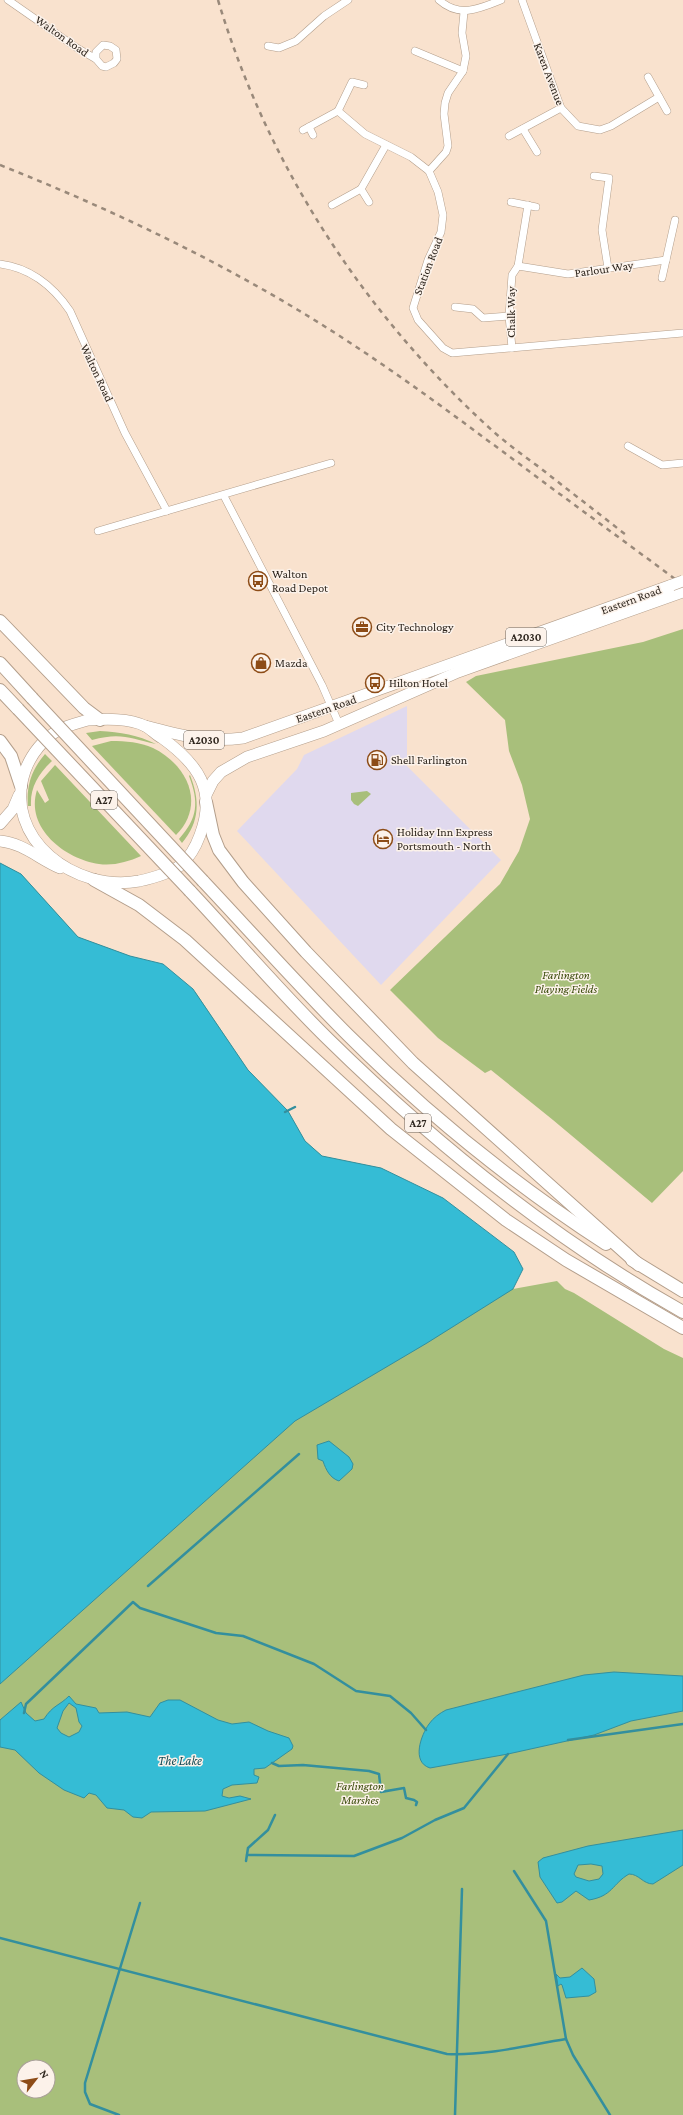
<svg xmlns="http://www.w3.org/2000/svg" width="683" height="2115" font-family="'Crimson Pro',serif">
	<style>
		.commercial { fill: #e0d9ee }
		.green { fill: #a8bf7b; fill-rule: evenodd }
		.water { fill: #35bcd5; stroke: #338f9e; fill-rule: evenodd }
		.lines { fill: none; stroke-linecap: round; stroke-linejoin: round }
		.stream { stroke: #338f9e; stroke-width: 2.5 }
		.minor-casing { stroke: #b39e8b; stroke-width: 8 }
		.primary-casing { stroke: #b39e8b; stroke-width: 12 }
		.trunk-casing { stroke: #b39e8b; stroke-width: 14 }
		.minor { stroke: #fff; stroke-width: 7 }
		.primary { stroke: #fff; stroke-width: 11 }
		.trunk { stroke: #fff; stroke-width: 12 }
		.rail { stroke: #99897a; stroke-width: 2.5; stroke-dasharray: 5 5; stroke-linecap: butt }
		.primary-bridge-casing { stroke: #b39e8b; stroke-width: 12; stroke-linecap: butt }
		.trunk-bridge-casing { stroke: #b39e8b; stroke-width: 14; stroke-linecap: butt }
		.primary-bridge { stroke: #fff; stroke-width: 11 }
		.trunk-bridge { stroke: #fff; stroke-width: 12 }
		.labels { text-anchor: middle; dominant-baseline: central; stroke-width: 3; stroke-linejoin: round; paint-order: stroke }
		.shield { fill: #fcf2ea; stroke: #6b625a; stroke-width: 1 }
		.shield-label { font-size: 11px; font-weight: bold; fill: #2d251d }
		.street-label { font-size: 12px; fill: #2d251d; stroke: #fcf2ea }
		.poi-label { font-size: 12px; fill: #2d251d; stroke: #fcf2ea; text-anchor: start }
		.park-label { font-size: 12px; font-style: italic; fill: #384908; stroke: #fcf2ea }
		.water-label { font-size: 13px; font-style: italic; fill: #164d58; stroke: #fcf2ea }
	</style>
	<rect width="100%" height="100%" fill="#f9e2ce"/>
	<polygon class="commercial" points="407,706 407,766 501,860 381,985 237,831 297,769 304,755"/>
	<g class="green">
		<polygon points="683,629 683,1171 652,1203 553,1120 491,1070 485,1073 438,1038 390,990 500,884 519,851 530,819 522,785 509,751 505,720 466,682 476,676 643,642"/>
		<path d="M 100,731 C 120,732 138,735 156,744 C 130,738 120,732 92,740 L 86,733 Z"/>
		<path d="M 111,741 C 126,741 140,742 153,748 C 188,765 206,805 176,835 L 92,746 Z"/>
		<path d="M 45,754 L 52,761 C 38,774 30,788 31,806 L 28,806 C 26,786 32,769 45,754 Z"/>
		<path d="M 55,765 L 56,766 L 141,856 C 128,862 113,866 99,864 C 65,859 25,828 37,790 L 45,803 L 49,800 L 41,781 Z"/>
		<path d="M 190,775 C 200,800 200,822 182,843 L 179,839 C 198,818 199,802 189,776 Z"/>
		<polygon points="367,791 371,794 358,806 354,804 351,800 351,793"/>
		<path d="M 0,863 L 21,874 L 78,937 L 130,956 L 166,967 L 196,993 L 248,1070 L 288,1111 L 305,1141 L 322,1156 L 381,1168 L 412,1187 L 513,1271 L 513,1289 L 557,1281 L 565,1289 L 574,1293 L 664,1349 L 683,1358 L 683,2115 L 0,2115 L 0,1604 L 129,998 ZM 24,2067 L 48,2067 L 48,2091 L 24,2091 Z"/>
	</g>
	<g class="water">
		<polygon points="0,863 21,874 78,937 130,956 163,964 193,989 248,1070 288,1111 305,1141 322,1156 381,1168 443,1198 514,1252 523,1269 513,1289 427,1343 295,1421 0,1684"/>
		<path d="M 329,1441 L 349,1457 L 353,1464 L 352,1469 L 339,1481 C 330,1478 326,1470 323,1461 L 318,1459 L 317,1445 Z"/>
		<path d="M 614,1672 L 683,1676 L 683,1711 L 631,1721 L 594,1735 L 508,1754 L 430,1768 C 411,1762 421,1735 429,1724 C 433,1718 440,1713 446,1710 L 584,1675 Z"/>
		<path d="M 69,1696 L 76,1704 L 96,1708 L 99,1713 L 127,1712 L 150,1717 L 160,1703 L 168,1700 L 180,1700 L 218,1720 L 232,1724 L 249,1722 L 268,1731 L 289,1738 L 293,1746 L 292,1749 L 265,1768 L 254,1769 L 254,1775 L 259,1777 L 257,1783 L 232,1785 L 223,1789 L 222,1796 L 229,1798 L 240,1796 L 251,1799 L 205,1811 L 151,1812 L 142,1818 L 133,1817 L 124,1810 L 107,1808 L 96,1795 L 89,1793 L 84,1798 L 64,1790 L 39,1773 L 15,1750 L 0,1747 L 0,1720 L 21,1702 L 26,1713 L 35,1721 L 44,1719 C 53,1705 59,1706 69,1696 ZM 69,1703 L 76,1708 L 79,1722 L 82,1726 L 79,1732 L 69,1737 L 61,1733 L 57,1728 L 63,1711 Z"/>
		<path d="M 683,1830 L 683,1865 L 653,1884 C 643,1884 639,1874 629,1874 C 612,1884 613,1896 589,1900 L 576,1891 L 562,1902 L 557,1903 L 540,1877 L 538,1862 L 543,1858 L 588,1846 ZM 591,1864 L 602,1866 L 603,1874 L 599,1879 L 589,1881 L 576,1877 L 574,1874 L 578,1865 Z"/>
		<polygon points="582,1968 594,1979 596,1992 589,1996 566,1998 562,1985 561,1984 558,1986 556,1974 560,1978 570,1977"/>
	</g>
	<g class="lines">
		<g class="stream">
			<polyline points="285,1112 295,1107"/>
			<polyline points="148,1586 299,1454"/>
			<polyline points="24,1713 26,1704 133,1602 140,1608 216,1633 243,1636 314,1664 356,1691 390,1696 411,1713 426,1730"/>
			<polyline points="568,1740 683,1724"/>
			<polyline points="272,1763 279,1766 303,1765 369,1771 379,1774 381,1792 404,1788 406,1798 414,1800 417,1802 416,1805"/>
			<polyline points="247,1855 354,1856 402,1838 435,1820 464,1808 508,1754"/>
			<polyline points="246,1861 248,1848 268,1830 275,1815"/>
			<polyline points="514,1871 546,1921 566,2039 573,2055 610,2115"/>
			<path d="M 0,1938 L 447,2054 C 486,2056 528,2045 566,2039"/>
			<polyline points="119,2115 90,2104 85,2092 85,2083 140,1903"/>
			<polyline points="455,2115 462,1889"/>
		</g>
		<g class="minor-casing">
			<g id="minor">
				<polyline points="8,0 77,48 96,59 102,66 106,67 114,63 117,59 116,50 110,46 103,45 96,52 96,59"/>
				<path d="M 439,0 C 459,18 479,9 501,0"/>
				<polyline points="522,0 561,108 578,126 600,130 611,126 659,97"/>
				<polyline points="268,46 279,48 296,41 324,16 348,0"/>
				<polyline points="415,51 463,71"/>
				<polyline points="648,77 667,111"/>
				<polyline points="338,111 352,82 364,85"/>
				<polyline points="309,127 313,135"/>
				<polyline points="523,129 537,152"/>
				<polyline points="303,130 338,111 365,134 411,157 429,171 438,192 443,215 441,232 428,260 413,308 418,320 443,348 452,353 683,333"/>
				<polyline points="509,136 561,108"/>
				<polyline points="429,171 446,152 448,146 444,114 445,103 448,93 463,71 466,56 462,33 464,12"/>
				<polyline points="594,176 609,178 602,230 608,268"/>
				<polyline points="361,189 369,202"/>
				<polyline points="511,202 536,207"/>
				<polyline points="332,205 361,189 386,145"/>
				<path d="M 0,264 C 31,268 53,286 70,311 L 125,433 L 167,511"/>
				<polyline points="518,266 568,274 666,260"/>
				<polyline points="662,278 675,220"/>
				<polyline points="455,307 473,309 483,318 509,316"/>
				<polyline points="512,348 509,316 512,275 518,266 528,205"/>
				<polyline points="628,446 662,465 683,463"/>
				<polyline points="224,496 322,685 339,724"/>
				<polyline points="98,531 331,463"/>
			</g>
		</g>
		<g class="primary-casing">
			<g id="primary">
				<path d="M 88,720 C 106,719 129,718 145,726 C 151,729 156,735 162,738 C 198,764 217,790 200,835 C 196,846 190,857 181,865 C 169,874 153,878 139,881 C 76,893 2,839 25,771 C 31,754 44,738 59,730 C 68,725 78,723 88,720 Z"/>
				<path d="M 145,726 C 180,735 206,743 243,738 L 672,585"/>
				<polyline points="206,795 213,781 221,772 247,757 324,731 458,672 683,592"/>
				<polyline points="0,824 13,809 19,795"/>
				<path d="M 0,841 C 23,843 39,859 60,868"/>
			</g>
		</g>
		<g class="trunk-casing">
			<g id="trunk">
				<polyline points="0,621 84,708 100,720"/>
				<polyline points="0,663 32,698"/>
				<polyline points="0,690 18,709"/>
				<polyline points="0,741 11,756 21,786"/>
				<polyline points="206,802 213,835 219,850 243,882 306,952 413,1063 639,1265"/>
				<polyline points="94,880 139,905 185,940 391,1129 506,1220 566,1260 683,1328"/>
				<path d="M 203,881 C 251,932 298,985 348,1035 C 426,1113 514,1184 606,1244"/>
				<path d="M 190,891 C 236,940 280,992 328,1039 C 434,1143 553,1239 683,1312"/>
				<polyline points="632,1260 683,1291"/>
			</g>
		</g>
		<use href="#minor" class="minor"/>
		<use href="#primary" class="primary"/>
		<use href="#trunk" class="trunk"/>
		<g class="rail">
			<path d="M 218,0 C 268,167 366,317 495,433 C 509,445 524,456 539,467 C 568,490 597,512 626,535"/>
			<path d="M 0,165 C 103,206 203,253 298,310 C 373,355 443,407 514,460 C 570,502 627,543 683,585"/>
		</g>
		<g class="primary-bridge-casing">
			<polyline id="primary-bridge" points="672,585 683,581"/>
		</g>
		<g class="trunk-bridge-casing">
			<g id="trunk-bridge">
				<polyline points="32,698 203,881"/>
				<polyline points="18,709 190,891"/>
			</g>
		</g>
		<use href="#primary-bridge" class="primary-bridge"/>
		<use href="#trunk-bridge" class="trunk-bridge"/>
	</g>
	<defs>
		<g id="bus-ring" transform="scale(1)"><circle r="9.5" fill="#fcf2ea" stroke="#8d4c17" stroke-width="1.5"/><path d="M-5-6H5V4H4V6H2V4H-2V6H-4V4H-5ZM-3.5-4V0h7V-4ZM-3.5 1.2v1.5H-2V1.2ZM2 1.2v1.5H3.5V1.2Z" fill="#8d4c17"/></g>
		<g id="office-ring" transform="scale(1)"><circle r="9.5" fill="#fcf2ea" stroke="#8d4c17" stroke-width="1.5"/><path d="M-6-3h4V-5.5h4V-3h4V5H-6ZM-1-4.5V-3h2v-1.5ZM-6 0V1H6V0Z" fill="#8d4c17"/></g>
		<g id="shop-ring" transform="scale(1)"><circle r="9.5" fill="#fcf2ea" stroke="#8d4c17" stroke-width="1.5"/><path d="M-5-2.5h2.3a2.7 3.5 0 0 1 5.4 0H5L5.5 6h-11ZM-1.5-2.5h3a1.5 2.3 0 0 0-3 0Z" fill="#8d4c17"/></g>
		<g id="fuel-ring" transform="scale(1)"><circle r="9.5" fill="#fcf2ea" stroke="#8d4c17" stroke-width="1.5"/><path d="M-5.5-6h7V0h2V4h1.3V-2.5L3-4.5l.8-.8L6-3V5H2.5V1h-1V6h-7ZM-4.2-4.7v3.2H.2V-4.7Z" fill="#8d4c17"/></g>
		<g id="hotel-ring" transform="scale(1)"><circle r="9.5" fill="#fcf2ea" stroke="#8d4c17" stroke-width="1.5"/><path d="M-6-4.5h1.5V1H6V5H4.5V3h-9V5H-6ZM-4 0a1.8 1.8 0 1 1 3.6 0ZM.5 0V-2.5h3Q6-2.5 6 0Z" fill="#8d4c17"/></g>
	</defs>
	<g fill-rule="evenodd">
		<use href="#bus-ring" x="258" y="581"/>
		<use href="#office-ring" x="362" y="627"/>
		<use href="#shop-ring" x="261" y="663"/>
		<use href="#bus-ring" x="375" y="683"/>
		<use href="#fuel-ring" x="377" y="760"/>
		<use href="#hotel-ring" x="383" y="839"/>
	</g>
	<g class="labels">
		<g class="shield">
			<rect x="506" y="628" width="40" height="18" rx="3"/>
			<rect x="184" y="731" width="40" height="18" rx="3"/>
			<rect x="91" y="791" width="26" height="18" rx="3"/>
			<rect x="405" y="1114" width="26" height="18" rx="3"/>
		</g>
		<g class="shield-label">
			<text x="526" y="637">A2030</text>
			<text x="204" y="740">A2030</text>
			<text x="104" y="800">A27</text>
			<text x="418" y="1123">A27</text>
		</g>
		<g class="street-label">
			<text transform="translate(62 36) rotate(35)">Walton Road</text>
			<text transform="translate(549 74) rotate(69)">Karen Avenue</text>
			<text transform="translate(428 266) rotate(-69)">Station Road</text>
			<text transform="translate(604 269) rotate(-8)">Parlour Way</text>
			<text transform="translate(511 312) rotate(-90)">Chalk Way</text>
			<text transform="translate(97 373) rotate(65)">Walton Road</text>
			<text transform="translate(631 600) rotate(-20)">Eastern Road</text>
			<text transform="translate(326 709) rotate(-19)">Eastern Road</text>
		</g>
		<g class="poi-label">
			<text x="272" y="574">Walton<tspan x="272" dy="14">Road Depot</tspan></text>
			<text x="376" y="627">City Technology</text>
			<text x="275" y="663">Mazda</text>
			<text x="389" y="683">Hilton Hotel</text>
			<text x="391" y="760">Shell Farlington</text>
			<text x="397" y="832">Holiday Inn Express<tspan x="397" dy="14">Portsmouth - North</tspan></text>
		</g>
		<g class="park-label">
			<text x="566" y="975">Farlington<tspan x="566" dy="14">Playing Fields</tspan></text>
			<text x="360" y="1786">Farlington<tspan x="360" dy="14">Marshes</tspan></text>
		</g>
		<g class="water-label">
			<text x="180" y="1760">The Lake</text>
		</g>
	</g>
	<g transform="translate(36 2079) rotate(59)"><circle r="19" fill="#fcf2ea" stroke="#a9a098"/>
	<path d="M0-3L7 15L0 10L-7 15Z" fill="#8d4c17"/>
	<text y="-6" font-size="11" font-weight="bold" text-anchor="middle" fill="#2d251d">N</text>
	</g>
</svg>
